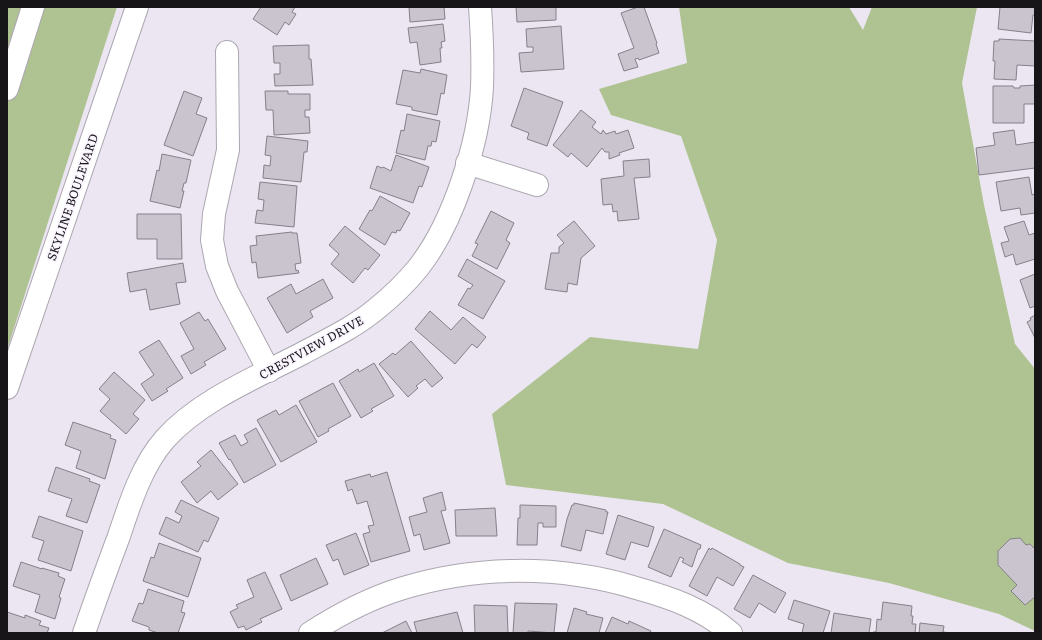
<svg xmlns="http://www.w3.org/2000/svg" width="1042" height="640" font-family="Literata,serif">
	<style>
		.green { fill: #aec391 }
		.building { fill: #c9c4ce; stroke: #85818a }
		.lines { fill: none; stroke-linecap: round; stroke-linejoin: round }
		.minor-casing { stroke: #aca7b1; stroke-width: 24 }
		.major-casing { stroke: #aca7b1; stroke-width: 24 }
		.highway-casing { stroke: #aca7b1; stroke-width: 24 }
		.minor { stroke: #fff; stroke-width: 22 }
		.major { stroke: #fff; stroke-width: 22 }
		.highway { stroke: #fff; stroke-width: 22 }
		.labels { text-anchor: middle; dominant-baseline: central; stroke-width: 3.5; stroke-linejoin: round; paint-order: stroke }
		.street-label { font-size: 12px; fill: #171518; stroke: #f9f4fe }
	</style>
	<rect width="100%" height="100%" fill="#ebe6f1"/>
	<g class="green">
		<polygon points="7,7 117,7 7,350"/>
		<polygon points="679,7 849,7 863,30 872,7 977,7 962,83 984,205 1015,344 1035,369 1035,631 999,614 889,583 788,563 663,504 506,485 492,414 590,337 698,349 717,240 681,136 611,115 599,89 687,63"/>
	</g>
	<g class="building">
		<polygon points="261,7 295,7 292,12 296,14 289,25 285,22 277,35 253,19"/>
		<polygon points="409,7 444,7 445,19 410,22"/>
		<polygon points="516,7 556,7 556,20 517,22"/>
		<polygon points="638,7 644,7 657,43 656,44 659,53 639,60 638,58 635,59 638,67 624,71 618,54 634,48 621,13"/>
		<polygon points="1000,7 1035,7 1035,15 1033,15 1031,33 998,29"/>
		<polygon points="443,24 445,41 441,42 442,48 440,48 441,62 420,65 417,42 410,43 408,28"/>
		<polygon points="561,26 564,69 521,72 519,53 533,52 533,47 527,47 526,29"/>
		<polygon points="999,39 1035,41 1035,66 1017,65 1016,80 994,79 995,61 993,61 994,41 999,41"/>
		<polygon points="309,45 309,59 311,59 313,85 275,86 274,74 280,74 280,63 274,63 273,46"/>
		<polygon points="421,69 447,75 444,94 441,93 437,115 412,110 412,107 396,104 403,70 420,73"/>
		<polygon points="1035,85 1035,104 1024,104 1024,123 993,123 993,86 1013,86 1014,88 1020,88 1020,86"/>
		<polygon points="524,88 563,102 547,146 527,139 529,133 511,126"/>
		<polygon points="184,91 202,98 196,114 207,118 193,156 164,145"/>
		<polygon points="265,91 288,91 288,94 310,94 310,110 305,110 305,117 309,117 310,133 274,135 273,110 266,110"/>
		<polygon points="581,110 596,122 592,127 601,134 603,130 606,134 615,131 616,134 628,130 634,148 619,153 620,155 609,159 609,152 605,152 602,148 587,167 571,153 568,157 553,145"/>
		<polygon points="407,114 440,121 436,142 432,141 431,146 428,146 425,160 396,153 401,130 404,131"/>
		<polygon points="1014,130 1016,145 1035,142 1035,168 979,175 976,148 995,145 993,133"/>
		<polygon points="267,136 308,141 307,152 304,152 301,182 263,178 264,165 270,166 271,156 265,155"/>
		<polygon points="162,154 191,160 186,183 184,183 182,191 184,191 180,208 150,201 157,170 159,171"/>
		<polygon points="396,155 429,167 422,187 419,186 413,203 370,188 377,166 382,168 383,167 391,171"/>
		<polygon points="649,159 650,177 634,178 639,219 618,221 617,211 613,212 612,204 603,205 601,179 624,176 623,161"/>
		<polygon points="1029,177 1032,195 1035,194 1035,213 1021,215 1020,208 1001,211 996,182"/>
		<polygon points="260,182 297,186 294,227 255,223 257,210 263,211 264,200 258,199"/>
		<polygon points="380,196 410,213 400,231 397,230 396,233 392,232 385,245 359,229 370,210 372,211"/>
		<polygon points="491,211 514,223 506,240 510,243 497,269 472,256 478,244 475,243"/>
		<polygon points="137,214 181,214 182,259 157,259 157,239 137,239"/>
		<polygon points="574,221 595,246 581,258 577,285 568,283 567,292 545,289 551,253 559,253 559,247 564,243 557,235"/>
		<polygon points="1024,221 1029,235 1035,233 1035,259 1016,265 1013,254 1005,257 1001,243 1009,241 1004,227"/>
		<polygon points="345,226 380,255 368,270 365,268 353,283 331,264 339,254 329,245"/>
		<polygon points="292,232 292,233 297,233 301,263 295,264 296,271 298,270 299,273 258,278 256,262 252,263 250,246 257,245 256,236"/>
		<polygon points="467,259 505,281 483,319 458,305 468,288 470,289 473,285 458,276"/>
		<polygon points="183,263 186,282 176,283 180,304 150,310 146,289 130,292 127,273"/>
		<polygon points="1035,274 1035,306 1030,308 1020,280"/>
		<polygon points="323,279 333,298 310,311 313,317 287,333 267,298 291,284 296,294"/>
		<polygon points="430,311 451,330 463,317 486,337 477,348 472,344 455,364 415,329"/>
		<polygon points="199,312 205,321 208,319 226,349 204,362 206,365 191,374 181,356 194,349 180,323"/>
		<polygon points="1035,315 1035,338 1027,322 1031,320 1030,318"/>
		<polygon points="159,340 183,378 166,389 168,391 152,401 141,384 154,375 139,352"/>
		<polygon points="411,341 443,378 432,387 425,379 416,386 418,388 408,397 379,364 393,353 395,355"/>
		<polygon points="374,363 394,396 371,409 373,411 361,418 339,381 358,369 359,372"/>
		<polygon points="114,372 145,400 133,414 139,419 126,434 100,411 110,399 99,389"/>
		<polygon points="333,383 351,416 328,429 329,431 318,437 299,401"/>
		<polygon points="296,405 317,442 281,462 257,420 276,410 279,415"/>
		<polygon points="73,422 111,435 110,438 116,440 105,479 76,468 81,451 65,445"/>
		<polygon points="256,428 276,465 244,483 230,459 229,460 219,443 235,435 241,446 248,442 244,435"/>
		<polygon points="211,450 238,484 218,500 211,491 197,503 181,482 201,466 197,462"/>
		<polygon points="56,467 90,479 89,481 100,485 87,523 66,516 72,499 48,491"/>
		<polygon points="387,472 410,551 371,562 363,534 370,532 368,526 374,525 367,501 357,504 352,489 348,491 345,481 370,474 371,477"/>
		<polygon points="442,492 446,510 441,511 450,543 424,550 420,534 414,536 409,517 427,512 423,498"/>
		<polygon points="181,500 219,518 208,542 204,540 198,552 159,534 166,517 179,523 182,516 175,512"/>
		<polygon points="574,503 606,510 606,512 608,512 603,534 586,530 581,551 561,546 567,519 572,505 574,505"/>
		<polygon points="520,505 556,506 556,527 543,527 543,523 538,523 537,545 517,545 518,518 520,518"/>
		<polygon points="495,508 497,536 456,536 455,510"/>
		<polygon points="618,515 654,527 648,547 631,542 625,560 606,554"/>
		<polygon points="39,516 83,531 71,571 38,560 44,541 32,537"/>
		<polygon points="664,529 701,545 700,549 698,549 692,567 682,562 684,559 680,557 671,577 648,567"/>
		<polygon points="356,533 369,565 344,575 338,559 333,561 326,545"/>
		<polygon points="1020,538 1026,545 1030,544 1035,549 1035,597 1025,605 1011,591 1017,585 998,565 998,551 1010,539"/>
		<polygon points="159,543 201,558 188,597 143,581 151,557 154,558"/>
		<polygon points="709,548 711,550 712,548 740,564 740,565 744,567 733,586 717,577 707,596 689,586"/>
		<polygon points="316,558 328,584 291,601 280,575"/>
		<polygon points="21,562 42,569 42,568 59,573 58,576 65,579 59,597 61,598 55,619 35,612 40,595 13,586"/>
		<polygon points="265,572 282,609 260,619 262,622 246,630 244,626 238,628 230,612 238,608 236,605 254,597 247,580"/>
		<polygon points="753,575 786,593 775,613 759,603 750,618 734,609"/>
		<polygon points="148,589 184,601 181,612 185,613 178,633 158,633 149,630 149,627 132,621 139,603 143,604"/>
		<polygon points="794,600 830,611 823,633 802,633 804,624 788,619"/>
		<polygon points="883,602 912,606 911,616 913,616 912,624 916,624 915,633 873,633 873,632 876,632 877,619 881,620"/>
		<polygon points="515,603 557,604 554,633 528,631 528,633 513,633"/>
		<polygon points="474,605 507,606 508,633 475,633"/>
		<polygon points="574,608 587,612 586,614 603,618 599,633 567,633"/>
		<polygon points="7,612 25,618 25,615 41,621 39,625 49,628 47,633 7,633"/>
		<polygon points="457,612 463,633 417,633 414,622"/>
		<polygon points="834,613 871,619 869,633 831,633"/>
		<polygon points="612,617 628,624 629,621 651,631 650,633 605,633"/>
		<polygon points="406,621 412,633 382,633"/>
		<polygon points="920,623 944,626 943,632 951,633 919,633"/>
	</g>
	<g class="lines">
		<g class="minor-casing">
			<g id="minor">
				<polyline points="227,52 228,150 214,214 212,240 217,266 227,291 269,371"/>
				<polyline points="467,163 537,185"/>
				<path d="M 84,633 C 95,601 107,568 119,536 C 130,503 142,465 165,439 C 200,400 257,377 303,353 C 327,340 353,328 375,310 C 390,298 405,284 418,268 C 453,224 479,143 482,87 C 483,60 482,34 480,7"/>
				<path d="M 310,633 C 338,615 368,599 400,589 C 477,565 560,565 636,588 C 672,598 703,609 731,633"/>
			</g>
		</g>
		<g class="major-casing">
			<polyline id="major" points="7,388 137,7"/>
		</g>
		<g class="highway-casing">
			<polyline id="highway" points="7,89 33,7"/>
		</g>
		<use href="#minor" class="minor"/>
		<use href="#major" class="major"/>
		<use href="#highway" class="highway"/>
	</g>
	<g class="labels">
		<g class="street-label">
			<text transform="translate(72 197) rotate(-71)">SKYLINE BOULEVARD</text>
			<text transform="translate(311 347) rotate(-29)">CRESTVIEW DRIVE</text>
		</g>
	</g>
	<rect width="1042" height="640" fill="none" stroke="#171518" stroke-width="16"/>
</svg>
